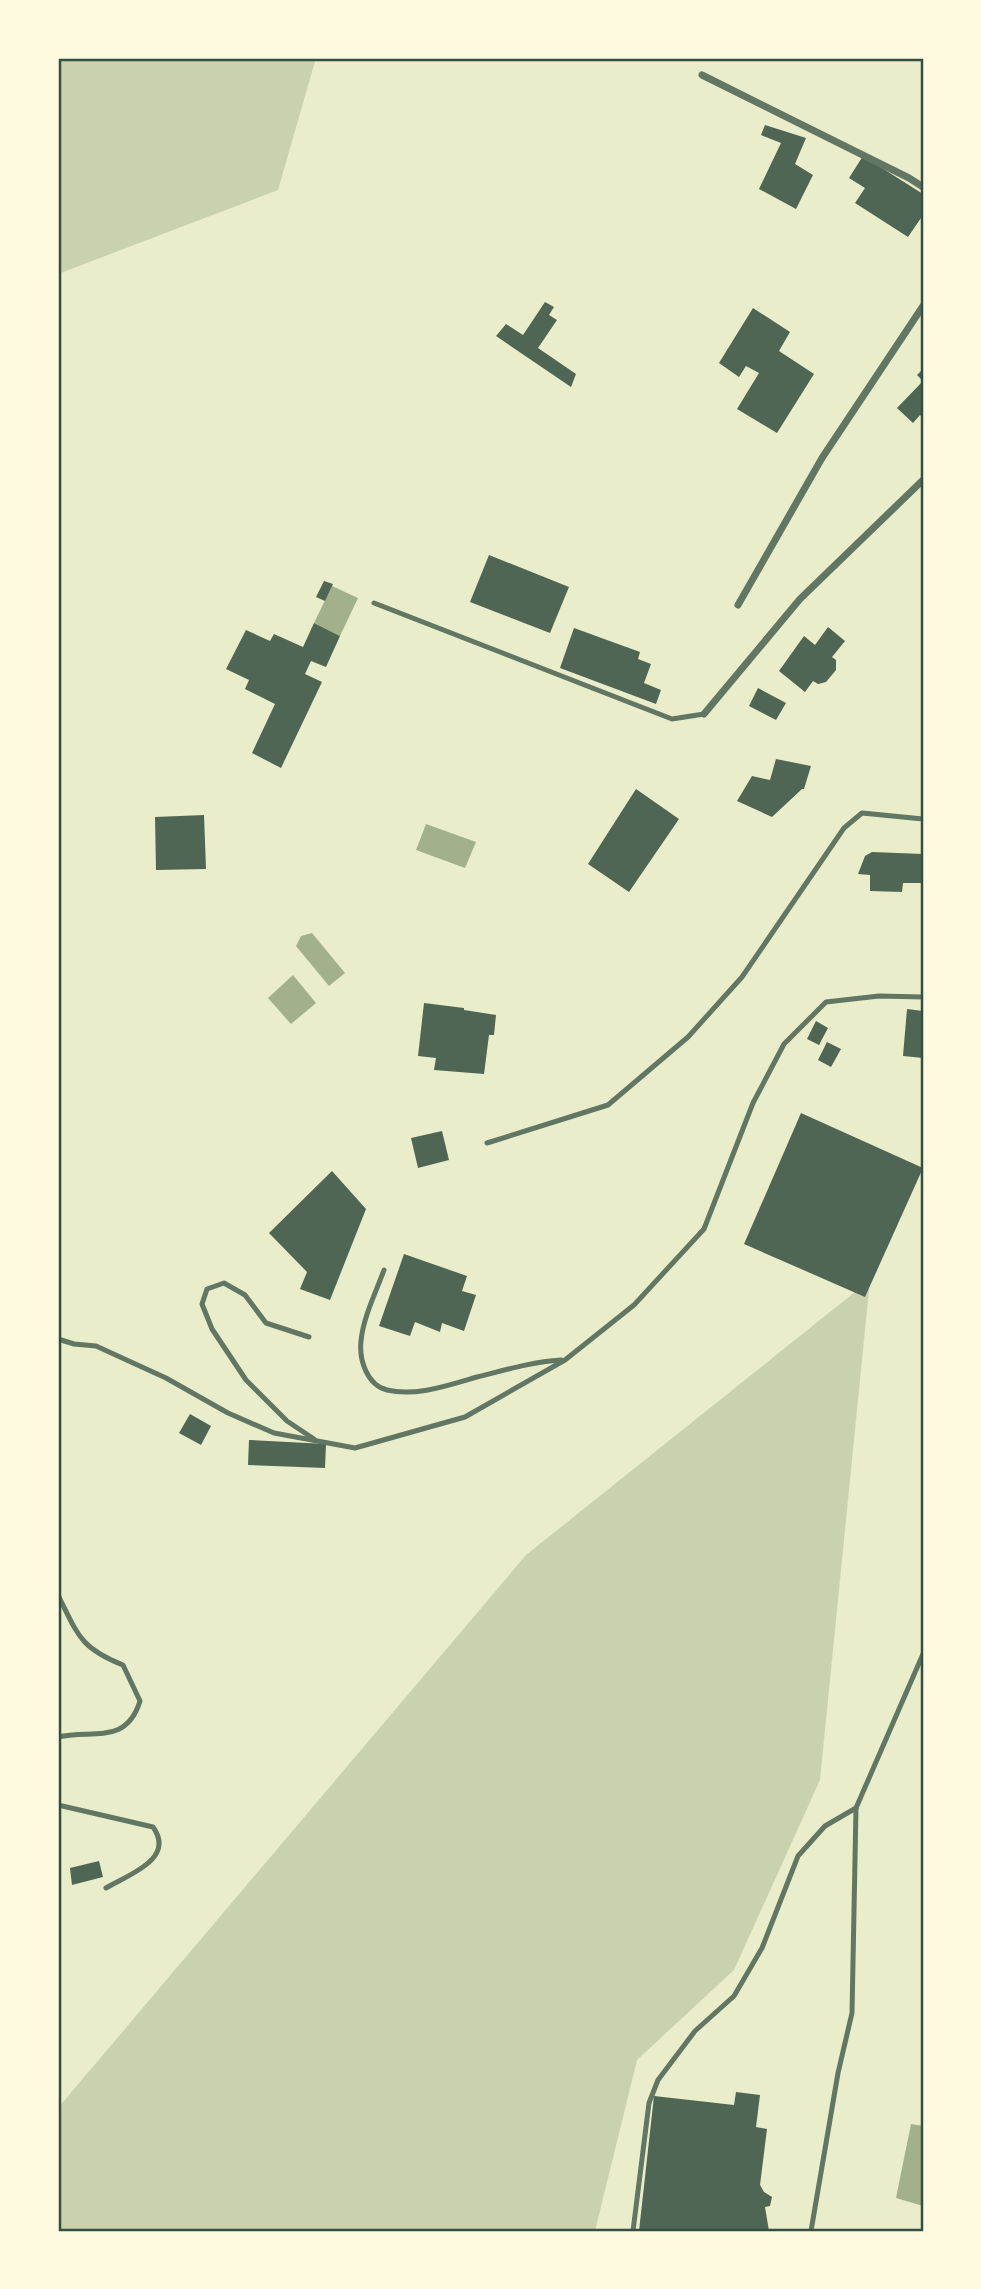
<svg xmlns="http://www.w3.org/2000/svg" width="981" height="2289" font-family="'Roboto Condensed',sans-serif">
	<style>
		.green { fill: #cad2ad }
		.water { fill: #a3b18a }
		.building { fill: #4f6655 }
		.lines { fill: none; stroke-linecap: round; stroke-linejoin: round }
		.service { stroke: #617663; stroke-width: 5 }
		.minor { stroke: #617663; stroke-width: 7 }
		.neatline { fill: none; stroke: #344e41; stroke-width: 2.5 }
	</style>
	<rect width="100%" height="100%" fill="#e9edc9"/>
	<g class="green">
		<polygon points="58,58 316,58 278,190 58,274"/>
		<polygon points="870,1280 820,1780 734,1970 637,2060 595,2231 58,2231 58,2108 526,1555"/>
	</g>
	<g class="water">
		<polygon points="332,586 358,598 340,636 314,623"/>
		<polygon points="426,824 476,842 465,868 416,850"/>
		<polygon points="312,933 345,973 329,986 296,946 301,936"/>
		<polygon points="293,975 316,1003 291,1024 268,998"/>
		<polygon points="911,2124 923,2126 923,2206 896,2198"/>
	</g>
	<g class="building">
		<polygon points="765,125 806,138 795,164 813,175 796,209 759,189 781,143 761,135"/>
		<polygon points="863,156 923,194 923,220 921,218 908,237 855,203 865,188 849,178"/>
		<polygon points="545,302 554,307 549,315 557,320 538,348 576,374 571,387 496,336 506,324 523,335"/>
		<polygon points="753,308 790,332 779,351 814,374 777,433 737,409 759,373 746,366 739,377 719,363"/>
		<polygon points="923,369 923,418 920,415 913,423 897,408 923,381 917,375"/>
		<polygon points="489,555 569,587 550,633 470,602"/>
		<polygon points="324,581 333,584 325,601 316,597"/>
		<polygon points="314,623 340,636 326,667 311,661 305,674 322,682 281,768 252,753 275,704 245,689 249,680 226,669 246,630 270,641 274,634 303,647"/>
		<polygon points="828,627 845,641 832,657 836,660 836,670 826,682 818,684 813,681 805,692 779,671 804,636 815,645"/>
		<polygon points="574,628 640,652 638,659 651,664 644,683 661,690 656,704 560,668"/>
		<polygon points="758,688 786,703 776,720 749,706"/>
		<polygon points="776,759 811,766 804,789 802,789 772,817 737,801 752,776 770,780"/>
		<polygon points="636,789 679,819 629,892 588,864"/>
		<polygon points="204,815 206,869 156,870 155,817"/>
		<polygon points="872,852 923,854 923,883 903,883 902,892 870,891 870,875 858,874 865,856"/>
		<polygon points="424,1003 464,1008 464,1010 496,1015 494,1035 489,1035 484,1074 434,1070 436,1058 418,1056"/>
		<polygon points="907,1009 923,1011 923,1058 903,1056"/>
		<polygon points="816,1021 828,1028 819,1045 807,1039"/>
		<polygon points="827,1042 841,1049 831,1067 818,1060"/>
		<polygon points="801,1113 923,1168 865,1297 744,1244"/>
		<polygon points="442,1131 449,1160 418,1168 411,1138"/>
		<polygon points="332,1171 366,1209 330,1300 300,1289 307,1272 269,1233"/>
		<polygon points="404,1254 467,1276 462,1291 476,1295 464,1331 442,1323 440,1332 415,1322 410,1336 379,1326"/>
		<polygon points="190,1414 211,1426 201,1445 179,1433"/>
		<polygon points="249,1440 326,1444 325,1468 248,1465"/>
		<polygon points="99,1861 103,1877 72,1885 70,1868"/>
		<polygon points="736,2092 760,2095 756,2127 767,2129 760,2185 764,2192 772,2197 770,2206 765,2207 769,2231 639,2231 654,2096 734,2105"/>
	</g>
	<g class="lines">
		<g class="service">
			<polyline points="374,603 672,719 704,714"/>
			<polyline points="487,1143 608,1105 688,1037 742,977 844,828 862,813 923,819"/>
			<path d="M 384,1270 C 376,1292 363,1318 361,1341 C 359,1360 367,1385 387,1390 C 416,1397 449,1385 477,1377 C 505,1370 532,1362 561,1360"/>
			<polyline points="309,1337 266,1323 245,1295 224,1283 207,1289 202,1304 212,1329 246,1380 287,1421 314,1439"/>
			<polyline points="58,1339 74,1344 96,1346 166,1378 228,1413 274,1433 355,1448 465,1417 565,1360 634,1305 704,1229 753,1103 784,1044 826,1002 879,996 923,997"/>
			<path d="M 58,1595 C 78,1635 80,1648 123,1665 L 140,1701 C 126,1746 92,1729 58,1737"/>
			<path d="M 58,1805 L 153,1827 C 176,1859 128,1875 106,1888"/>
			<polyline points="633,2231 649,2103 658,2080 695,2031 734,1996 762,1948 798,1856 825,1826 856,1808"/>
			<polyline points="811,2231 838,2073 852,2013 856,1808 923,1654"/>
		</g>
		<g class="minor">
			<polyline points="702,75 909,178 923,187"/>
			<polyline points="738,605 822,458 923,306"/>
			<polyline points="704,714 800,599 923,480"/>
		</g>
	</g>
	<rect width="981" height="2289" fill="none" stroke="#fefae0" stroke-width="119"/>
	<rect x="60" y="60" width="862" height="2170" class="neatline"/>
</svg>
